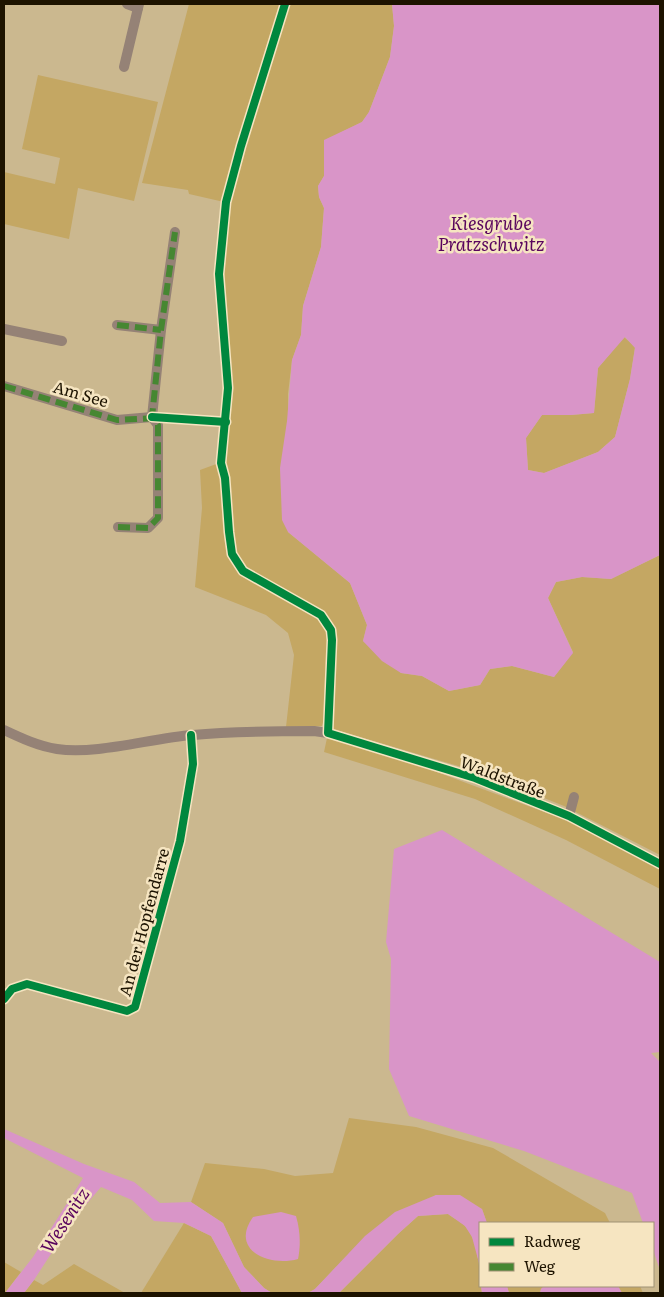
<svg xmlns="http://www.w3.org/2000/svg" width="664" height="1297" font-family="Literata,serif">
	<style>
		.green { fill: #c4a763 }
		.water { fill: #d995c8; fill-rule: evenodd }
		.lines { fill: none; stroke-linecap: round; stroke-linejoin: round }
		.minor { stroke: #958276; stroke-width: 10 }
		.quiet { stroke: #468732; stroke-width: 6; stroke-dasharray: 12 6; stroke-linecap: butt }
		.cycleway-casing { stroke: #f6e5c1; stroke-width: 11 }
		.cycleway { stroke: #00873e; stroke-width: 8 }
		.labels { text-anchor: middle; dominant-baseline: central; stroke-width: 5; stroke-linejoin: round; paint-order: stroke }
		.street-label { font-size: 16px; fill: #1d1300; stroke: #f6e5c1 }
		.water-label { font-size: 18px; font-style: italic; fill: #59045d; stroke: #f6e5c1 }
	</style>
	<rect width="100%" height="100%" fill="#cbb88f"/>
	<g class="green">
		<polygon points="189,4 282,4 239,146 224,202 189,194 188,190 142,183"/>
		<polygon points="287,4 392,4 394,26 390,57 369,112 362,122 324,141 324,176 318,186 319,197 324,208 321,247 303,306 301,335 292,360 288,394 288,532 350,583 367,625 363,641 401,673 422,676 449,691 480,685 490,669 512,666 554,677 573,652 548,598 556,582 582,577 611,579 660,555 660,855 564,806 482,773 336,730 331,727 335,636 333,628 322,612 244,569 235,554 232,533 230,494 225,464 230,389 222,267 229,203 243,147"/>
		<polygon points="38,75 158,102 134,201 78,188 69,239 4,224 4,172 55,184 60,158 22,149"/>
		<polygon points="624,337 635,347 630,379 615,437 598,452 544,473 528,470 526,438 542,415 571,415 594,413 598,368"/>
		<polygon points="219,463 223,479 226,534 230,554 239,572 318,616 328,631 330,641 326,713 322,726 286,727 294,655 288,633 266,615 195,587 202,508 200,470"/>
		<polygon points="327,738 410,762 566,820 649,863 660,870 660,889 566,840 475,799 324,752"/>
		<polygon points="349,1118 416,1127 493,1148 605,1213 610,1223 487,1223 482,1209 436,1195 336,1267 315,1289 308,1293 272,1293 264,1288 244,1267 223,1223 191,1202 205,1163 264,1169 295,1176 333,1173"/>
		<path d="M 448,1214 C 453,1218 460,1221 464,1225 C 480,1240 479,1275 482,1293 L 339,1293 L 398,1234 L 418,1216 Z"/>
		<polygon points="184,1223 211,1236 242,1293 141,1293"/>
		<polygon points="4,1262 21,1272 5,1293 4,1293"/>
		<polygon points="74,1264 125,1293 24,1293 34,1280 43,1285"/>
		<polygon points="507,1286 544,1286 541,1289 540,1293 509,1293"/>
		<polygon points="618,1286 640,1286 643,1293 622,1293"/>
	</g>
	<g class="water">
		<path d="M 392,4 L 660,4 L 660,555 L 611,579 L 582,577 L 556,582 L 548,598 L 573,653 L 554,677 L 512,666 L 490,669 L 480,685 L 449,691 L 422,676 L 401,673 L 382,661 L 363,641 L 367,625 L 350,583 L 288,532 L 282,520 L 280,468 L 287,421 L 292,360 L 301,335 L 303,306 L 321,247 L 324,208 L 319,197 L 318,186 L 324,176 L 324,140 L 362,122 L 369,112 L 390,57 L 394,26 ZM 625,337 L 635,348 L 630,379 L 615,437 L 598,452 L 544,473 L 528,470 L 526,438 L 542,415 L 571,415 L 594,413 L 598,368 Z"/>
		<polygon points="442,830 660,962 660,1052 651,1053 660,1062 660,1270 653,1250 653,1223 643,1223 632,1193 524,1151 409,1116 389,1069 391,959 386,942 394,849"/>
		<polygon points="4,1129 84,1164 134,1182 160,1203 191,1202 223,1223 244,1267 264,1288 272,1293 242,1293 211,1236 184,1223 154,1221 132,1200 101,1187 73,1220 34,1280 24,1293 5,1293 33,1257 83,1178 4,1138"/>
		<polygon points="436,1195 460,1195 482,1209 487,1223 480,1223 480,1278 479,1263 472,1237 465,1226 448,1214 418,1216 398,1234 339,1293 308,1293 315,1289 365,1236 395,1212"/>
		<path d="M 281,1212 L 296,1216 C 300,1230 301,1244 298,1259 C 270,1267 229,1251 253,1217 Z"/>
		<polygon points="481,1286 507,1286 509,1293 482,1293"/>
		<polygon points="544,1286 618,1286 622,1293 540,1293 541,1289"/>
	</g>
	<g class="lines">
		<g class="minor">
			<polyline points="127,4 138,8"/>
			<polyline points="124,67 139,4"/>
			<polyline points="117,325 161,330"/>
			<polyline points="4,329 62,341"/>
			<polyline points="4,386 117,420 152,417"/>
			<polyline points="118,527 148,528 158,518 158,425 152,417 161,330 175,232"/>
			<path d="M 4,730 C 21,738 38,746 57,749 C 97,755 151,738 193,735 C 233,731 274,731 314,731 L 328,733 L 475,778 L 569,816 L 660,864"/>
			<polyline points="569,816 574,797"/>
			<polyline points="4,999 12,989 27,984 127,1011 135,1007 180,841 193,764 191,735"/>
		</g>
		<g class="quiet">
			<polyline points="117,325 161,330"/>
			<polyline points="4,386 117,420 156,418"/>
			<polyline points="118,527 148,528 158,518 158,425 152,417 161,330 175,232"/>
		</g>
		<g class="cycleway-casing">
			<g id="cycleway">
				<polyline points="285,4 241,146 226,202 219,274 228,388 221,463 225,478 229,532 232,554 243,571 321,615 331,630 332,640 328,733 475,778 569,816 660,864"/>
				<polyline points="152,417 226,422"/>
				<polyline points="4,999 12,989 27,984 127,1011 135,1007 180,841 193,764 191,735"/>
			</g>
		</g>
		<use href="#cycleway" class="cycleway"/>
	</g>
	<g class="labels">
		<g class="street-label">
			<text transform="translate(81 393) rotate(16)">Am See</text>
			<text transform="translate(503 776) rotate(21)">Waldstraße</text>
			<text transform="translate(143 922) rotate(-75)">An der Hopfendarre</text>
		</g>
		<g class="water-label">
			<text x="491" y="222">Kiesgrube<tspan x="491" dy="21">Pratzschwitz</tspan></text>
			<text transform="translate(64 1220) rotate(-57)">Wesenitz</text>
		</g>
	</g>
	<rect width="664" height="1297" fill="none" stroke="#1d1300" stroke-width="10"/>
	<rect x="479" y="1222" width="175" height="65" fill="#f6e5c1" stroke="#9f9174"/>
	<rect x="489" y="1238" width="25" height="8" fill="#00873e" stroke="#9f9174"/>
	<text x="524" y="1247" font-size="15" fill="#1d1300">Radweg</text>
	<rect x="489" y="1263" width="25" height="8" fill="#468732" stroke="#9f9174"/>
	<text x="524" y="1272" font-size="15" fill="#1d1300">Weg</text>
</svg>
